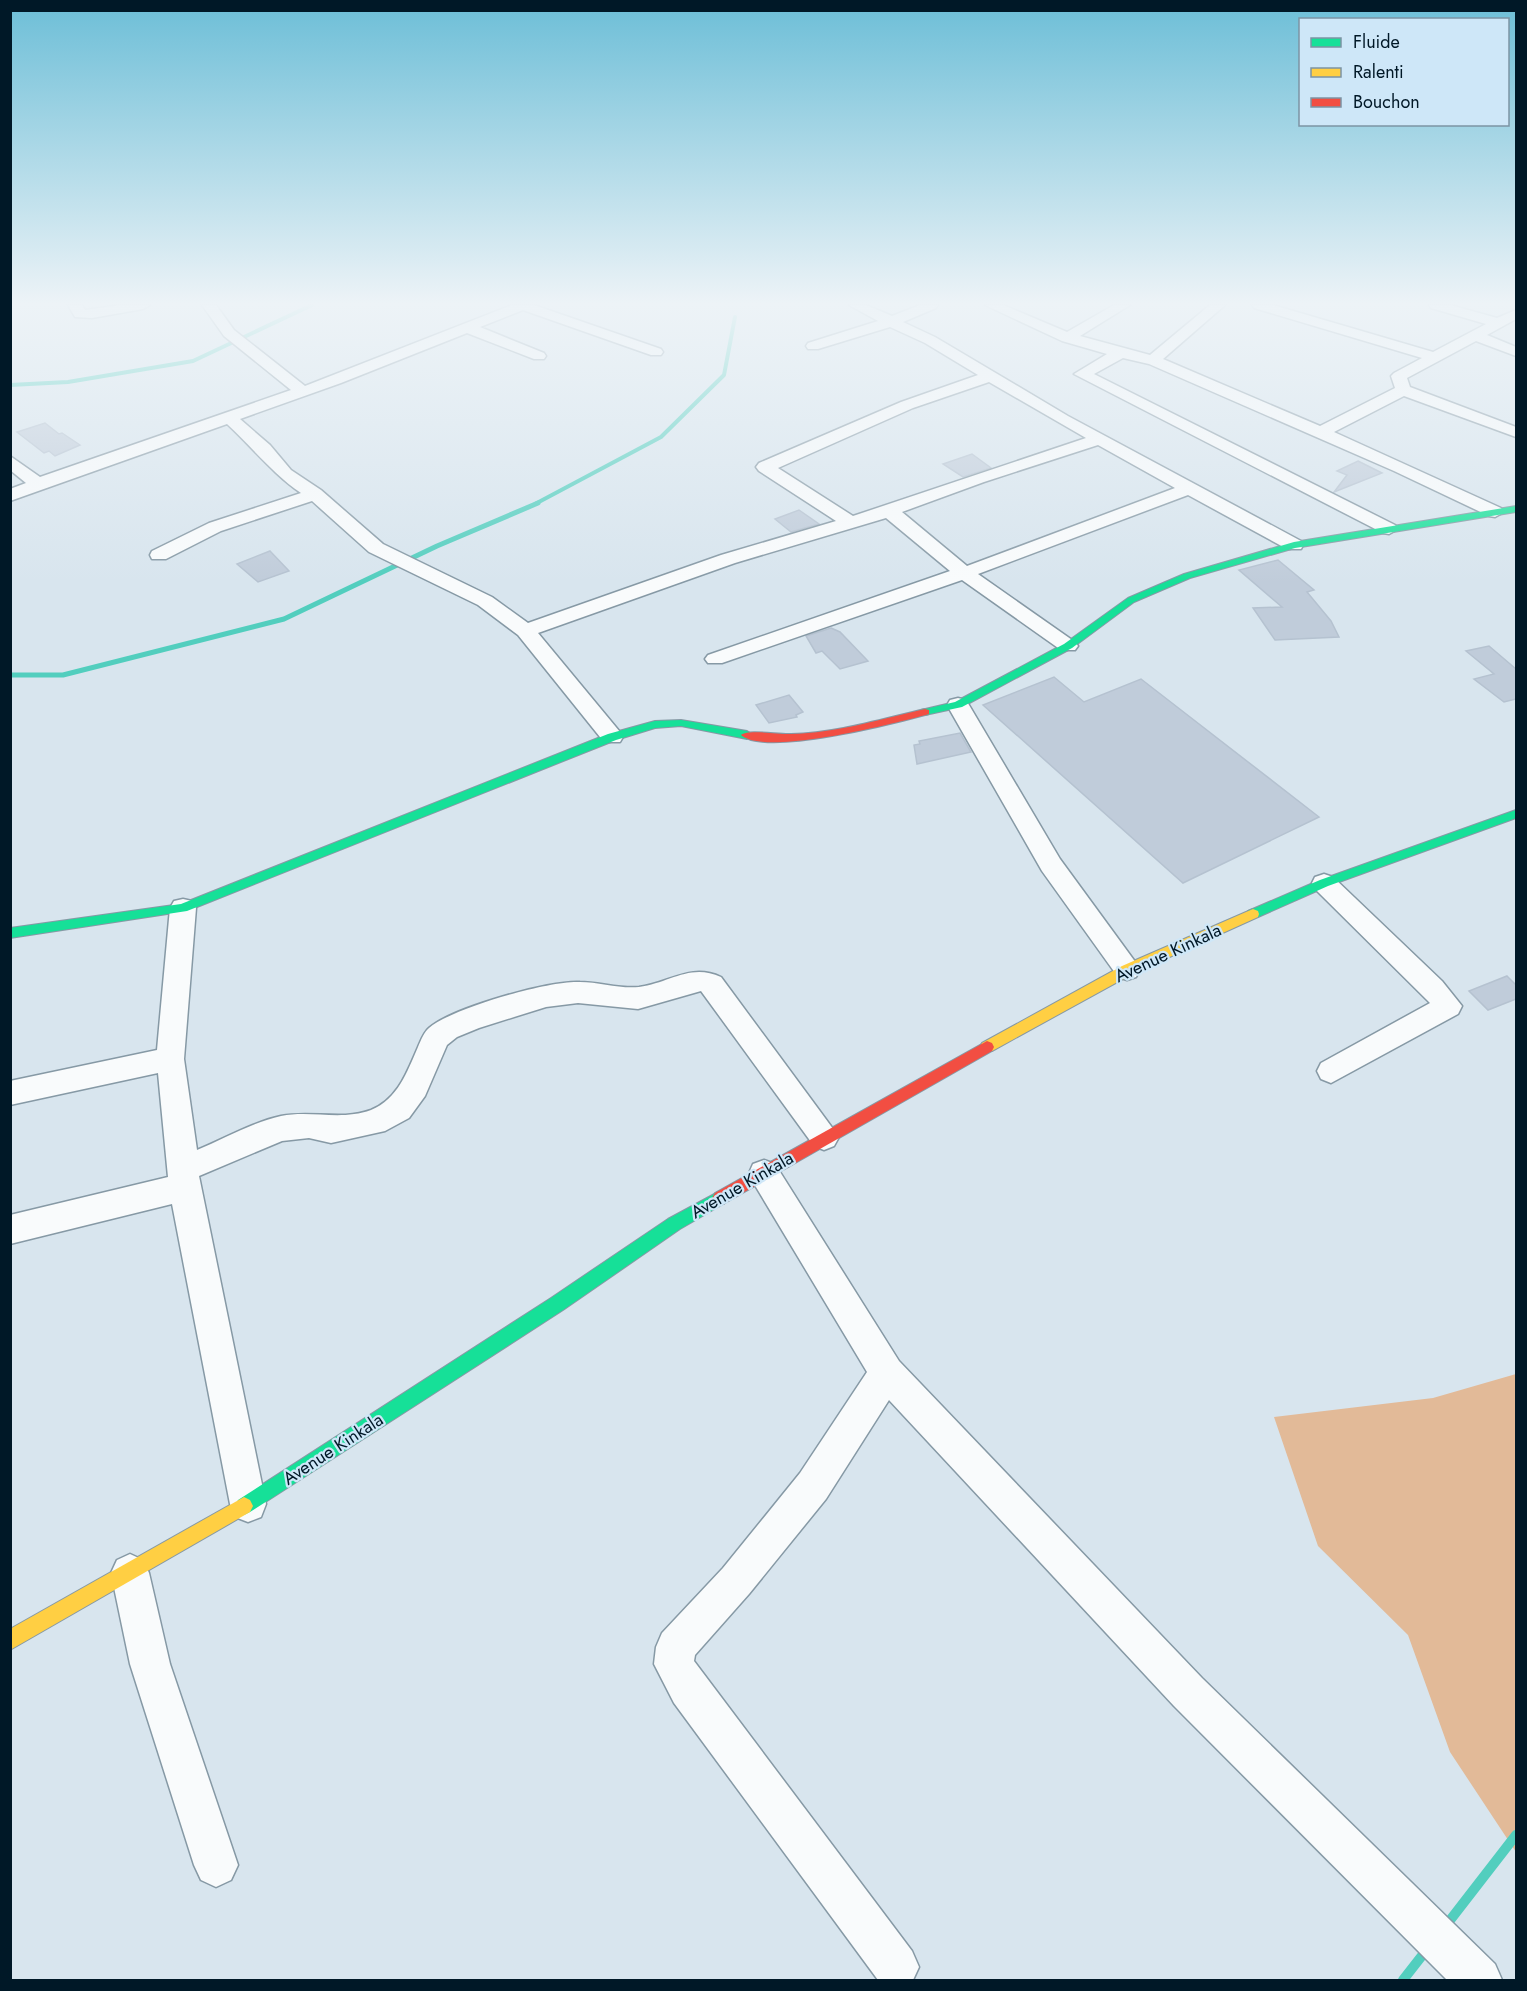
<svg xmlns="http://www.w3.org/2000/svg" width="1527" height="1991" font-family="Jost,sans-serif">
	<style>
		.forest { fill: #e2ba98 }
		.lines { fill: none; stroke-linecap: round; stroke-linejoin: round }
		.stream-far2 { stroke: #52cebe; stroke-width: 4 }
		.stream-far1 { stroke: #52cebe; stroke-width: 5 }
		.stream { stroke: #52cebe; stroke-width: 10 }
		.building { fill: #c0ccda; stroke: #b5c2d0; stroke-width: 1.5 }
		.street-casing { stroke: #8699a5; stroke-width: 3 }
		.fast-casing { stroke: #8699a5; stroke-width: 2 }
		.slow-casing { stroke: #8699a5; stroke-width: 2 }
		.jam-casing { stroke: #8699a5; stroke-width: 2 }
		.street { fill: #f9fbfc; fill-rule: evenodd }
		.fast { fill: #16e098; fill-rule: evenodd }
		.slow { fill: #ffcf43; fill-rule: evenodd }
		.jam { fill: #f24e42; fill-rule: evenodd }
		.labels { text-anchor: middle; dominant-baseline: central; stroke-width: 4.5; stroke-linejoin: round; paint-order: stroke }
		.street-label { font-size: 18px; fill: #001827; stroke: #cee7f8 }
	</style>
	<rect width="100%" height="100%" fill="#d8e5ee"/>
	<polygon class="forest" points="1516,1374 1516,1852 1450,1752 1408,1635 1318,1546 1274,1417 1433,1398"/>
	<g class="lines">
		<g class="stream-far2">
			<polyline points="10,385 68,382 193,361 312,305"/>
			<polyline points="535,504 661,437 724,375 735,317"/>
		</g>
		<polyline class="stream-far1" points="10,675 63,675 284,619 437,546 538,503"/>
		<g class="stream">
			<polyline points="1444,1928 1516,1835"/>
			<polyline points="1403,1980 1428,1948"/>
		</g>
	</g>
	<g class="building">
		<polygon points="45,423 59,434 62,433 80,445 55,456 49,451 44,453 17,432"/>
		<polygon points="972,454 991,468 963,477 943,464"/>
		<polygon points="1358,461 1382,473 1334,492 1347,475 1337,471"/>
		<polygon points="799,510 819,524 791,532 775,519"/>
		<polygon points="270,551 289,571 258,582 237,564"/>
		<polygon points="1278,560 1314,590 1307,592 1331,621 1339,637 1275,640 1253,608 1282,607 1239,570"/>
		<polygon points="831,628 840,632 868,661 840,669 822,651 816,653 806,636"/>
		<polygon points="1489,646 1516,669 1516,699 1504,702 1474,679 1494,674 1466,651"/>
		<polygon points="1054,677 1084,702 1141,679 1319,817 1183,883 983,705"/>
		<polygon points="789,695 803,712 796,715 797,717 769,723 756,705"/>
		<polygon points="960,733 971,752 917,764 914,745 920,744 919,741"/>
		<polygon points="1507,976 1516,985 1516,999 1488,1010 1469,991"/>
	</g>
	<g class="lines">
		<g class="street-casing">
			<g id="street">
				<polygon points="68,305 82,305 85,310 121,305 150,305 143,309 92,318 75,317"/>
				<path d="M 202,305 L 216,305 L 234,330 L 305,386 L 512,305 L 534,305 L 661,349 L 663,352 L 661,355 L 651,355 L 523,310 L 480,327 L 544,353 L 546,356 L 544,359 L 534,359 L 467,333 L 341,383 L 240,419 L 270,445 L 291,470 L 321,490 L 383,544 L 492,597 L 528,623 L 721,555 L 836,521 L 759,471 L 756,467 L 759,463 L 901,402 L 978,375 L 925,343 L 890,327 L 818,349 L 808,349 L 806,346 L 808,343 L 878,321 L 849,305 L 866,305 L 892,316 L 920,305 L 938,305 L 936,308 L 903,322 L 935,337 L 1068,416 L 1301,541 L 1303,545 L 1301,549 L 1287,549 L 1188,495 L 978,574 L 1075,642 L 1078,646 L 1075,650 L 1061,650 L 962,580 L 722,663 L 708,663 L 705,659 L 708,655 L 950,571 L 886,518 L 735,563 L 538,633 L 620,732 L 623,737 L 620,742 L 604,742 L 518,635 L 478,605 L 369,552 L 312,501 L 221,531 L 166,559 L 152,559 L 150,555 L 152,551 L 209,523 L 301,493 C 273,474 252,447 227,424 L 10,501 L 10,489 L 26,483 L 10,470 L 10,456 L 40,477 L 291,390 L 224,336 ZM 989,382 L 1086,438 L 853,516 L 778,468 L 913,408 ZM 1098,445 L 1175,488 L 967,566 L 902,512 L 984,482 Z"/>
				<polygon points="985,305 1003,305 1067,332 1114,305 1130,305 1080,336 1150,355 1210,305 1225,305 1163,359 1320,426 1395,388 1391,376 1394,373 1422,358 1254,308 1252,305 1273,305 1433,352 1486,324 1431,308 1429,305 1450,305 1497,318 1516,310 1516,319 1487,335 1516,347 1516,356 1476,341 1407,378 1410,387 1516,427 1516,437 1404,396 1334,432 1501,508 1504,512 1495,517 1489,516 1394,471 1149,364 1123,358 1094,374 1395,525 1398,529 1389,534 1383,533 1074,374 1107,354 1062,341"/>
				<polygon points="958,698 966,700 969,705 1060,859 1136,963 1140,970 1136,977 1127,980 1118,977 1042,871 947,705 950,700"/>
				<polygon points="1324,874 1333,877 1442,981 1462,1006 1458,1014 1331,1083 1321,1079 1317,1071 1321,1063 1430,1003 1315,889 1312,883 1315,877"/>
				<path d="M 183,899 L 192,901 L 196,908 L 184,1059 L 197,1150 C 224,1139 253,1122 281,1116 C 311,1110 341,1121 371,1110 C 398,1099 407,1072 418,1047 C 421,1040 424,1032 429,1028 C 452,1008 550,980 580,982 C 599,982 620,989 639,987 C 670,983 690,963 721,977 L 839,1137 L 834,1146 L 824,1150 L 814,1146 L 701,991 L 638,1009 L 578,1003 L 546,1007 L 479,1028 L 457,1037 L 447,1045 L 425,1096 L 409,1118 L 385,1131 L 331,1143 L 309,1138 L 282,1141 L 199,1176 L 266,1504 L 261,1517 L 248,1522 L 235,1517 L 230,1504 L 172,1204 L 10,1244 L 10,1215 L 168,1177 L 158,1073 L 10,1105 L 10,1081 L 157,1050 L 170,908 L 174,901 Z"/>
				<polygon points="764,1160 775,1164 899,1361 1202,1678 1495,1964 1502,1980 1447,1980 1174,1706 889,1400 826,1499 749,1594 695,1655 694,1661 912,1951 919,1967 913,1980 878,1980 674,1703 654,1664 656,1647 662,1633 723,1568 800,1473 867,1372 753,1182 749,1173 753,1164"/>
				<polygon points="130,1554 143,1560 149,1573 170,1664 238,1865 231,1880 216,1887 201,1880 194,1865 130,1664 111,1573 117,1560"/>
			</g>
		</g>
		<g class="fast-casing">
			<g id="fast">
				<polygon points="1516,506 1516,512 1295,548 1190,578 1134,602 1072,648 962,707 925,715 920,712 921,710 955,702 1064,644 1128,598 1184,574 1294,542"/>
				<polygon points="681,720 747,731 753,735 747,739 681,726 655,728 616,740 187,911 10,938 10,928 181,904 608,734 655,721"/>
				<polygon points="1516,810 1516,818 1328,886 1258,917 1248,917 1247,914 1248,911 1320,880"/>
				<polygon points="720,1191 725,1193 728,1198 725,1203 680,1229 563,1310 250,1512 244,1515 238,1512 235,1506 238,1500 551,1298 668,1219"/>
			</g>
		</g>
		<g class="slow-casing">
			<g id="slow">
				<polygon points="1253,909 1258,911 1259,914 1258,917 1132,974 992,1051 982,1051 980,1047 982,1043 1122,966"/>
				<polygon points="244,1497 250,1500 253,1506 250,1512 10,1650 10,1629"/>
			</g>
		</g>
		<g class="jam-casing">
			<g id="jam">
				<path d="M 925,709 L 929,710 L 929,714 C 896,723 766,757 741,735 C 748,729 780,735 791,734 C 837,733 881,719 925,709 Z"/>
				<polygon points="987,1041 992,1043 994,1047 992,1051 725,1203 720,1205 715,1203 712,1198 715,1193"/>
			</g>
		</g>
		<use href="#street" class="street"/>
		<use href="#fast" class="fast"/>
		<use href="#slow" class="slow"/>
		<use href="#jam" class="jam"/>
	</g>
	<linearGradient id="sky" x2="0" y2="1"><stop stop-color="#6cbed7"/><stop offset="0.52" stop-color="#edf3f7"/><stop offset="1" stop-color="#edf3f7" stop-opacity="0"/></linearGradient>
	<rect width="1527" height="583" fill="url(#sky)"/>
	<g class="labels">
		<g class="street-label">
			<text transform="translate(1168 953) rotate(-25)">Avenue Kinkala</text>
			<text transform="translate(742 1185) rotate(-30)">Avenue Kinkala</text>
			<text transform="translate(333 1449) rotate(-33)">Avenue Kinkala</text>
		</g>
	</g>
	<rect width="1527" height="1991" fill="none" stroke="#001827" stroke-width="24"/>
	<rect x="1299" y="18" width="210" height="108" fill="#cee7f8" stroke="#7c94a4" stroke-width="1.5"/>
	<rect x="1311" y="38" width="30" height="9" fill="#16e098" stroke="#7c94a4" stroke-width="1.5"/>
	<text x="1353" y="48" font-size="18" fill="#001827">Fluide</text>
	<rect x="1311" y="68" width="30" height="9" fill="#ffcf43" stroke="#7c94a4" stroke-width="1.5"/>
	<text x="1353" y="78" font-size="18" fill="#001827">Ralenti</text>
	<rect x="1311" y="98" width="30" height="9" fill="#f24e42" stroke="#7c94a4" stroke-width="1.5"/>
	<text x="1353" y="108" font-size="18" fill="#001827">Bouchon</text>
</svg>
